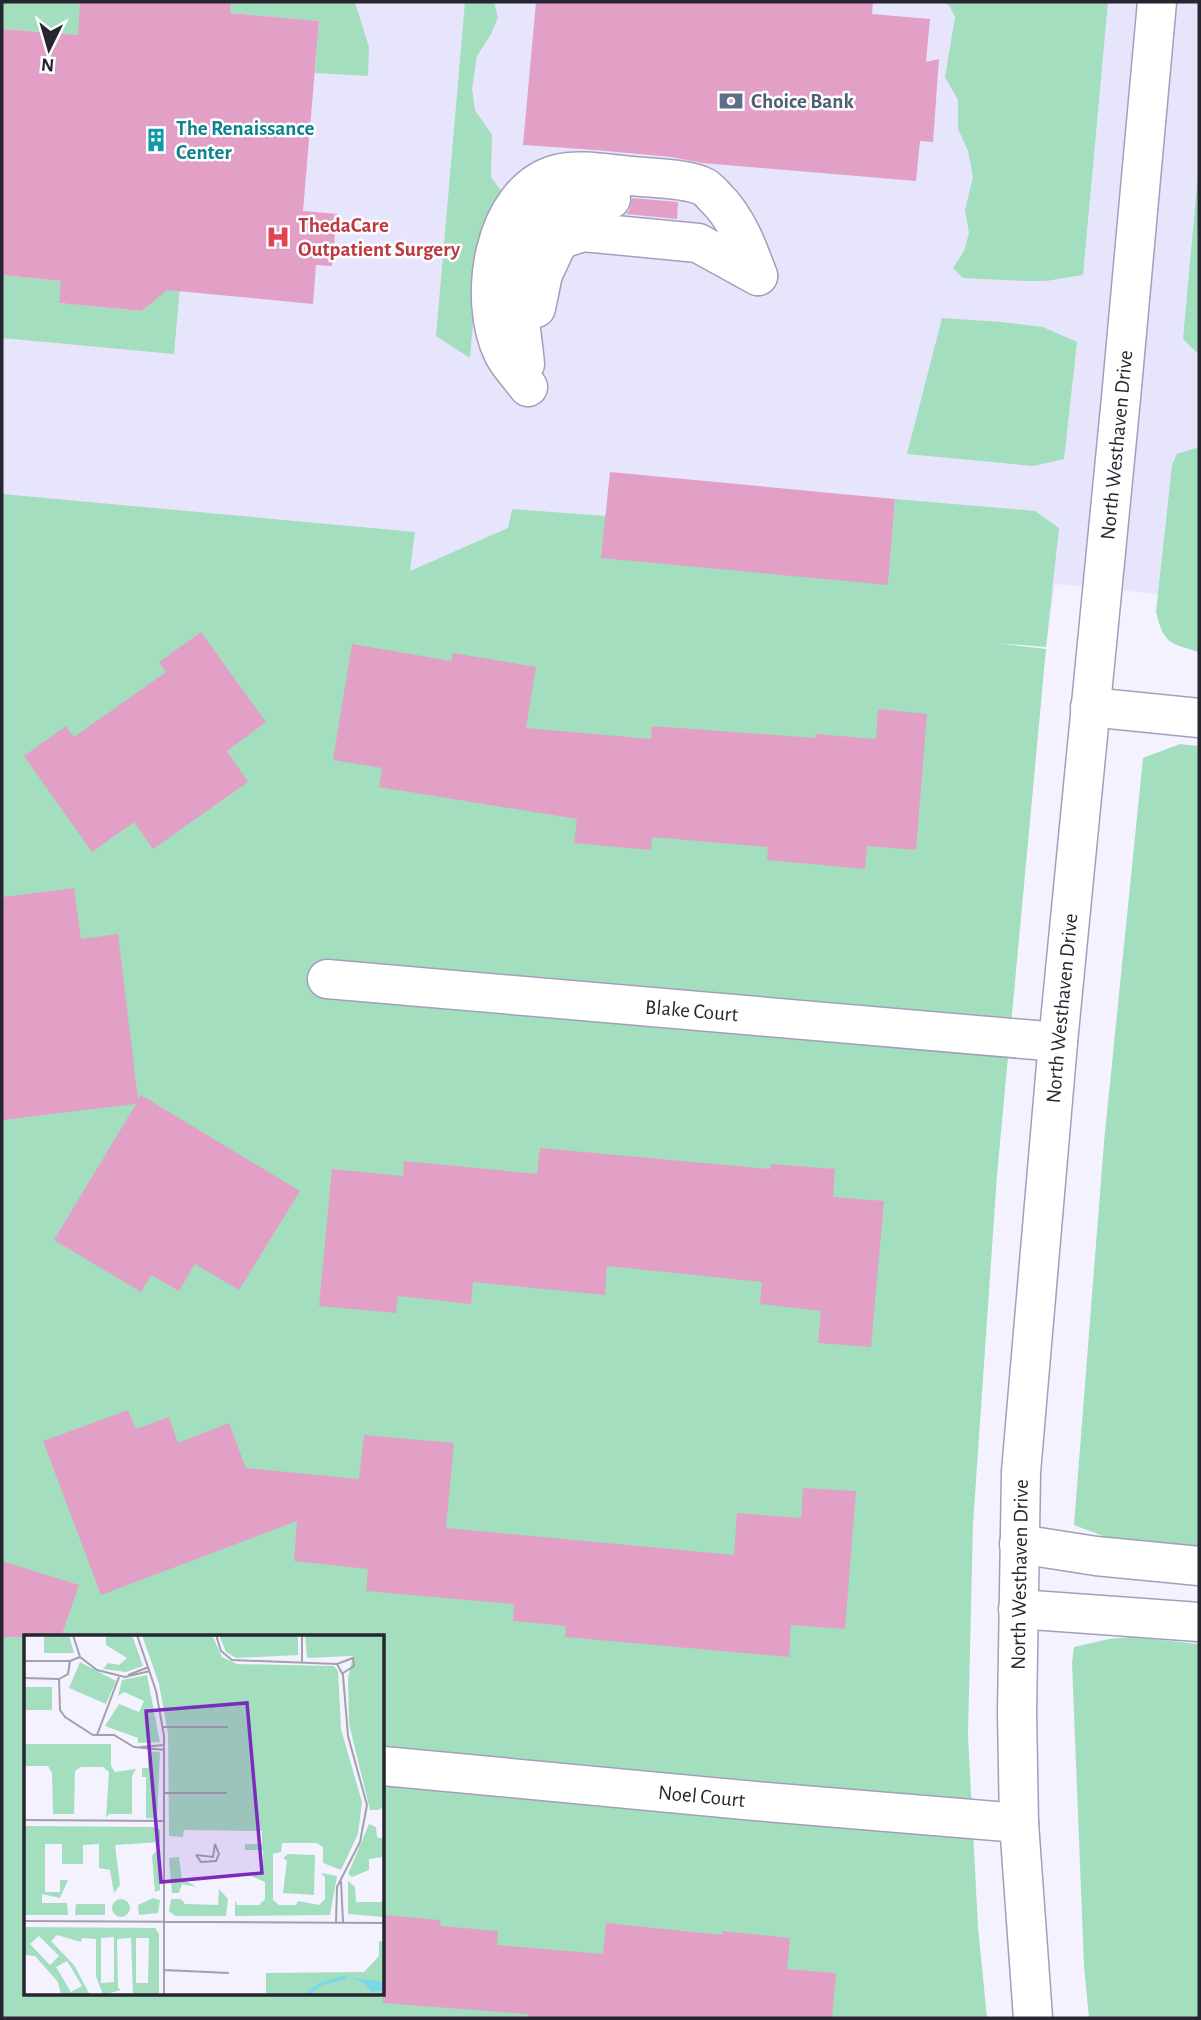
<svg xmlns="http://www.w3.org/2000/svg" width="1201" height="2020" font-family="'Alegreya Sans',sans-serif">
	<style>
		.built { fill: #e7e5fb }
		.green { fill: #a3dfbe; fill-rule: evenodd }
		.building { fill: #e2a0c7 }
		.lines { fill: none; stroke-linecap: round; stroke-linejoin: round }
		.minor-casing { stroke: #a29fbb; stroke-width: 41 }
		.minor { stroke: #fff; stroke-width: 38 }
		.labels { text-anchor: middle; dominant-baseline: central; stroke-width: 5; stroke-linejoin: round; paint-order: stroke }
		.service-label { font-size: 21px; font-weight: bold; fill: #4e5e75; stroke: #fff; text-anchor: start }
		.culture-label { font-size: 21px; font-weight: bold; fill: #0d838f; stroke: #fff; text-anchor: start }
		.health-label { font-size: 21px; font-weight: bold; fill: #be3a42; stroke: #fff; text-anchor: start }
		.street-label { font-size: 21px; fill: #272530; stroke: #fff }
		.inset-river { fill: none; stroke: #7ad9e8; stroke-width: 3.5 }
		.inset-road { fill: none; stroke: #a2a0ac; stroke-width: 2 }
		.view { fill: #7b2cbf; fill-opacity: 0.15; stroke: #7b2cbf; stroke-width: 3.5 }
		.inset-edge { fill: none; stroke: #272530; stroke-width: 3.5 }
	</style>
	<rect width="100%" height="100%" fill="#f4f2ff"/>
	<polygon class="built" points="2,2 1199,2 1199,598 1055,584 1046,647 2,547"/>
	<g class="green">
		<polygon points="2,2 81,2 78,35 2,29"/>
		<polygon points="231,2 355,2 369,47 368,76 315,73 319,21 230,13"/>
		<polygon points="465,2 494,2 498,18 491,34 477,56 472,89 475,110 492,135 491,177 504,195 479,253 470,358 436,336"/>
		<polygon points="941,2 1108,2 1083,275 1046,281 1025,281 963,278 953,268 964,251 969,233 965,210 973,177 968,151 958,129 958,100 945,77 955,17 949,5"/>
		<polygon points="1199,164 1199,353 1194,350 1183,339"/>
		<polygon points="150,272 180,287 174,354 2,338 2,275 61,281 60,303 142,311 148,306"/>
		<polygon points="942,318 1001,322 1043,327 1077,342 1064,459 1033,466 907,454"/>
		<path d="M 1199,447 L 1199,652 C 1169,643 1164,644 1156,612 L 1172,465 L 1177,454 Z"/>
		<path d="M 2,494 L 415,532 L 410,571 L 508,528 L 512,509 L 606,516 L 888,584 L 895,499 L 1035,511 L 1059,528 L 1046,647 L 996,643 L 1046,649 L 997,1175 L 973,1524 L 968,1735 L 978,1927 L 987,2018 L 2,2018 ZM 26,1637 L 383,1637 L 383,1994 L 26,1994 Z"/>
		<polygon points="1180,744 1199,746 1199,1552 1127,1545 1074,1525 1104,1142 1143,758"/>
		<polygon points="1133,1637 1199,1644 1199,2018 1089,2018 1084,1966 1072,1662 1074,1647 1109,1639"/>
	</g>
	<g class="building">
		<polygon points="80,2 231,2 230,13 319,21 303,211 337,214 332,266 316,265 313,304 167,290 142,311 59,303 61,281 2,275 2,29 78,35"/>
		<polygon points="536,2 873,2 872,14 930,19 926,62 939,59 933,142 920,141 916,181 702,163 671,157 596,150 523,145"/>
		<polygon points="632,198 678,202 677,219 626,214 629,211"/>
		<polygon points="610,472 895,499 888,585 601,558"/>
		<polygon points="201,632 266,722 227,751 248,782 153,849 134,822 92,852 24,756 66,726 74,737 166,672 159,662"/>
		<polygon points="352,644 451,661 453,653 536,667 526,728 651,739 652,726 815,738 816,734 876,739 878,709 927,714 916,850 867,846 865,869 767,860 768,847 652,837 651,850 574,843 577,819 379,787 382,768 333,760"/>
		<polygon points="74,888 81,939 118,934 138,1099 141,1095 300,1191 239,1290 195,1264 179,1291 151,1275 141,1292 54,1240 136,1104 2,1120 2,897"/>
		<polygon points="540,1148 770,1169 771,1164 835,1169 833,1197 884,1201 871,1347 818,1343 821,1311 760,1304 762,1282 607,1266 605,1295 473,1282 471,1304 398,1296 396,1313 319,1306 332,1169 403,1176 404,1161 537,1174"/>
		<polygon points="128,1410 136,1429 169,1417 178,1443 229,1423 246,1468 359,1479 364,1435 454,1443 446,1528 734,1555 737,1513 801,1518 803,1488 856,1491 845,1629 791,1625 789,1657 565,1637 566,1626 513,1621 514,1604 366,1591 368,1569 294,1561 297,1521 101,1595 43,1441"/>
		<polygon points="2,1561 79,1585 61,1637 2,1637"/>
		<polygon points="383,1915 440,1920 441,1926 498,1931 497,1945 603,1954 606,1923 722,1935 722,1931 790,1938 787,1969 836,1973 832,2018 528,2018 528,2014 383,2003"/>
	</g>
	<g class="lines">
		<g class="minor-casing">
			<g id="minor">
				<polyline points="536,308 543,274 559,240 583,232 698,243 758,276"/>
				<path d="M 525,364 C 523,342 519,320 518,299 C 515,263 528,209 568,199 C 581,195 598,198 611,199"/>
				<path d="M 528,387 C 520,376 509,365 503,353 C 477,300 492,192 557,174 C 580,168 608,174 631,176 C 650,178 688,178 704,187 C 708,189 712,194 716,198 C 737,219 748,248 758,276"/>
				<polyline points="1090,707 1199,718"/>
				<path id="s1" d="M 327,979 L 1058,1042"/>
				<polyline points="1019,1544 1096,1556 1199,1566"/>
				<polyline points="1018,1609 1199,1622"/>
				<path id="s2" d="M 383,1766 L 755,1801 L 1019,1823"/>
				<path id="s3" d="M 1033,2018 L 1019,1823 L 1017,1713 L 1021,1472 L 1058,1042 L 1121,398 L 1157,2"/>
			</g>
		</g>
		<use href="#minor" class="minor"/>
	</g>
	<defs>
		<g id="bank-bare" transform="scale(1.89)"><path d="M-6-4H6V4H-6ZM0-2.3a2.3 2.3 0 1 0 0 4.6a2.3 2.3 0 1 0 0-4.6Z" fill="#5c6f8a" stroke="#fff" stroke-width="2.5" paint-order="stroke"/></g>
		<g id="building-bare" transform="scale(1.89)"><path d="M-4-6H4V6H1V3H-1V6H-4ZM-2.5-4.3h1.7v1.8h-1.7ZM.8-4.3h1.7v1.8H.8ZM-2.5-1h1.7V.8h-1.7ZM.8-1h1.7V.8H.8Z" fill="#0f9aa8" stroke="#fff" stroke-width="2.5" paint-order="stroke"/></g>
		<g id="hospital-bare" transform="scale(1.89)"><path d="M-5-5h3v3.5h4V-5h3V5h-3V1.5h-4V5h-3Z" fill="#e0444e" stroke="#fff" stroke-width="2.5" paint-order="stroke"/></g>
	</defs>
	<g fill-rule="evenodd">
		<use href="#bank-bare" x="731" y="101"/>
		<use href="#building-bare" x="156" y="140"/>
		<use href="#hospital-bare" x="278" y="237"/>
	</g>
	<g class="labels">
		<g class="service-label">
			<text x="751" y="101">Choice Bank</text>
		</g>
		<g class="culture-label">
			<text x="176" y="128">The Renaissance<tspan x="176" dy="24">Center</tspan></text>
		</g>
		<g class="health-label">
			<text x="298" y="225">ThedaCare<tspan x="298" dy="24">Outpatient Surgery</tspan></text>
		</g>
		<g class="street-label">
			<text stroke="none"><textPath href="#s3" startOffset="1578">North Westhaven Drive</textPath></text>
			<text stroke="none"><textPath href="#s3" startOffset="1012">North Westhaven Drive</textPath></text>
			<text stroke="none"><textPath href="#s1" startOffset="366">Blake Court</textPath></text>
			<text stroke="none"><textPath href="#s3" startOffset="444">North Westhaven Drive</textPath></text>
			<text stroke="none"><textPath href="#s2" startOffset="320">Noel Court</textPath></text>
		</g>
	</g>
	<g transform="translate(24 1635)">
		<rect width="360" height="360" fill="#f4f2ff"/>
		<path d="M 20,0 L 45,0 L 50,18 L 20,18 ZM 82,0 L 108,0 L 119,31 L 102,37 L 79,34 L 84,28 L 95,30 L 103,23 L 82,10 ZM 118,0 L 188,0 L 198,22 L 213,29 L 310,31 L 314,36 L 317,94 L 338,167 L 334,199 L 317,235 L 299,228 L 299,212 L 293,208 L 258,208 L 257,217 L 249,219 L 249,265 L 255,270 L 272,270 L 274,266 L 295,270 L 301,264 L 301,242 L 297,238 L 313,241 L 306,280 L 211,281 L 211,265 L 213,270 L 235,270 L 241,264 L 241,247 L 227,241 L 239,235 L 239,215 L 221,215 L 221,209 L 238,209 L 238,196 L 160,195 L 159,202 L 145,201 L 144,99 L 135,49 ZM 195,0 L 274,0 L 274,20 L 212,23 L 202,17 ZM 281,0 L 360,0 L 361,171 L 354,175 L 346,175 L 325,89 L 324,43 L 329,21 L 283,23 ZM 56,27 L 92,46 L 82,69 L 45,53 ZM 123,40 L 136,107 L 114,108 L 114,103 L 81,91 L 95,69 L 115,77 L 120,66 L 100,57 L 94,61 L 98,45 ZM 0,52 L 28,52 L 28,75 L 0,75 ZM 0,109 L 87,109 L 87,131 L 91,137 L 112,134 L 108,141 L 108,179 L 85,179 L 82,183 L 85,137 L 79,132 L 57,132 L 51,136 L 50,179 L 29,179 L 28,138 L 24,131 L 0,131 ZM 124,116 L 136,117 L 133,184 L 122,183 L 122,142 L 118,142 L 118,133 L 124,133 ZM 345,189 L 352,192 L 353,202 L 360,204 L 360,222 L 345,224 L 345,235 L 328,242 L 324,239 ZM 0,191 L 132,192 L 136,195 L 136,207 L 91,210 L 96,250 L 90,258 L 86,235 L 75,233 L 75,209 L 59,210 L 59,229 L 38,229 L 38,209 L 21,209 L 21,257 L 36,257 L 36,245 L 44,245 L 36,263 L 18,259 L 18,268 L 43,268 L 44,280 L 0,280 ZM 132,216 L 136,218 L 136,255 L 131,257 L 128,221 ZM 264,219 L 291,220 L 290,260 L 259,258 L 263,226 L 259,223 ZM 155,222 L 158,244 L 173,252 L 158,249 L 155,258 L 148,258 L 145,223 ZM 324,246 L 331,252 L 332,267 L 360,267 L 360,282 L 324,279 ZM 195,254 L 204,264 L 202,281 L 151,281 L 145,276 L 147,264 L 157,264 L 161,269 L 194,270 ZM 129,263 L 136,265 L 134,278 L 115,280 L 114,270 ZM88 273a9 9 0 1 1 18 0a9 9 0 1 1-18 0ZM 52,269 L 81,269 L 81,280 L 51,280 ZM 0,292 L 131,293 L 135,299 L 135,360 L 109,360 L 107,303 L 93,304 L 94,353 L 97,355 L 79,360 L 72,341 L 72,304 L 58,303 L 57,307 L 33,300 L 27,306 L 50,330 L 66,360 L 37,360 L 34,347 L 11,321 L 0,320 ZM 15,301 L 35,321 L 26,330 L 6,309 ZM 90,302 L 90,347 L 77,348 L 77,303 ZM 112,303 L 125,303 L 124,348 L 112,348 ZM 43,326 L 58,351 L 47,357 L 32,332 ZM 355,306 L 360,307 L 360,360 L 242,360 L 242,338 L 340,337 L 355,321 Z" fill="#a3dfbe" fill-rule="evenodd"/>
		<path d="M 321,342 L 360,347 L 360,355 L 347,357 L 339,347 Z" fill="#7ad9e8"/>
		<path class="inset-river" d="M 283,360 L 296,349 L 322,342"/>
		<path class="inset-road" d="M 49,0 L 56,22 L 73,35 L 101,42 L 126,36M 113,0 L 132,56 L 140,101 L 140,360M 192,0 L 197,16 L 208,25 L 313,29 L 329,23 L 330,31 L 319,38M 0,26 L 46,26 L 56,22M 46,26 L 44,39 L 35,44 L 36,75 L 41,82 L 69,100 L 90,100 L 110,112 L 141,115M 278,28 L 278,0M 104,40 L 125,32M 0,43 L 35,44M 139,92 L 204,92M 73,100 L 95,42M 116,112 L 141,110M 141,158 L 203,158M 0,185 L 141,186M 172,220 L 177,227 L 192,226 L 195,219 L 191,209M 172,220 L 189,222 L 191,209M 317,246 L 319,287M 0,286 L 361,288M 312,287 L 313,252 L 336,207 L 343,170 L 324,101 L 319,40 L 313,29M 140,335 L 205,338"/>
		<path class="view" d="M 223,68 L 238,238 L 137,247 L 122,76 Z"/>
		<rect width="360" height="360" class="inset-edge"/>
	</g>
	<rect width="1201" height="2020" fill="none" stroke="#272530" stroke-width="7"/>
	<g transform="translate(49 49) rotate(185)" stroke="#ffffff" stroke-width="5" paint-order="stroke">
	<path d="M0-5L12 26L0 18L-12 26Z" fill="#272530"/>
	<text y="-10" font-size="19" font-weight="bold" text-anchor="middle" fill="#272530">N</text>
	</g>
</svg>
